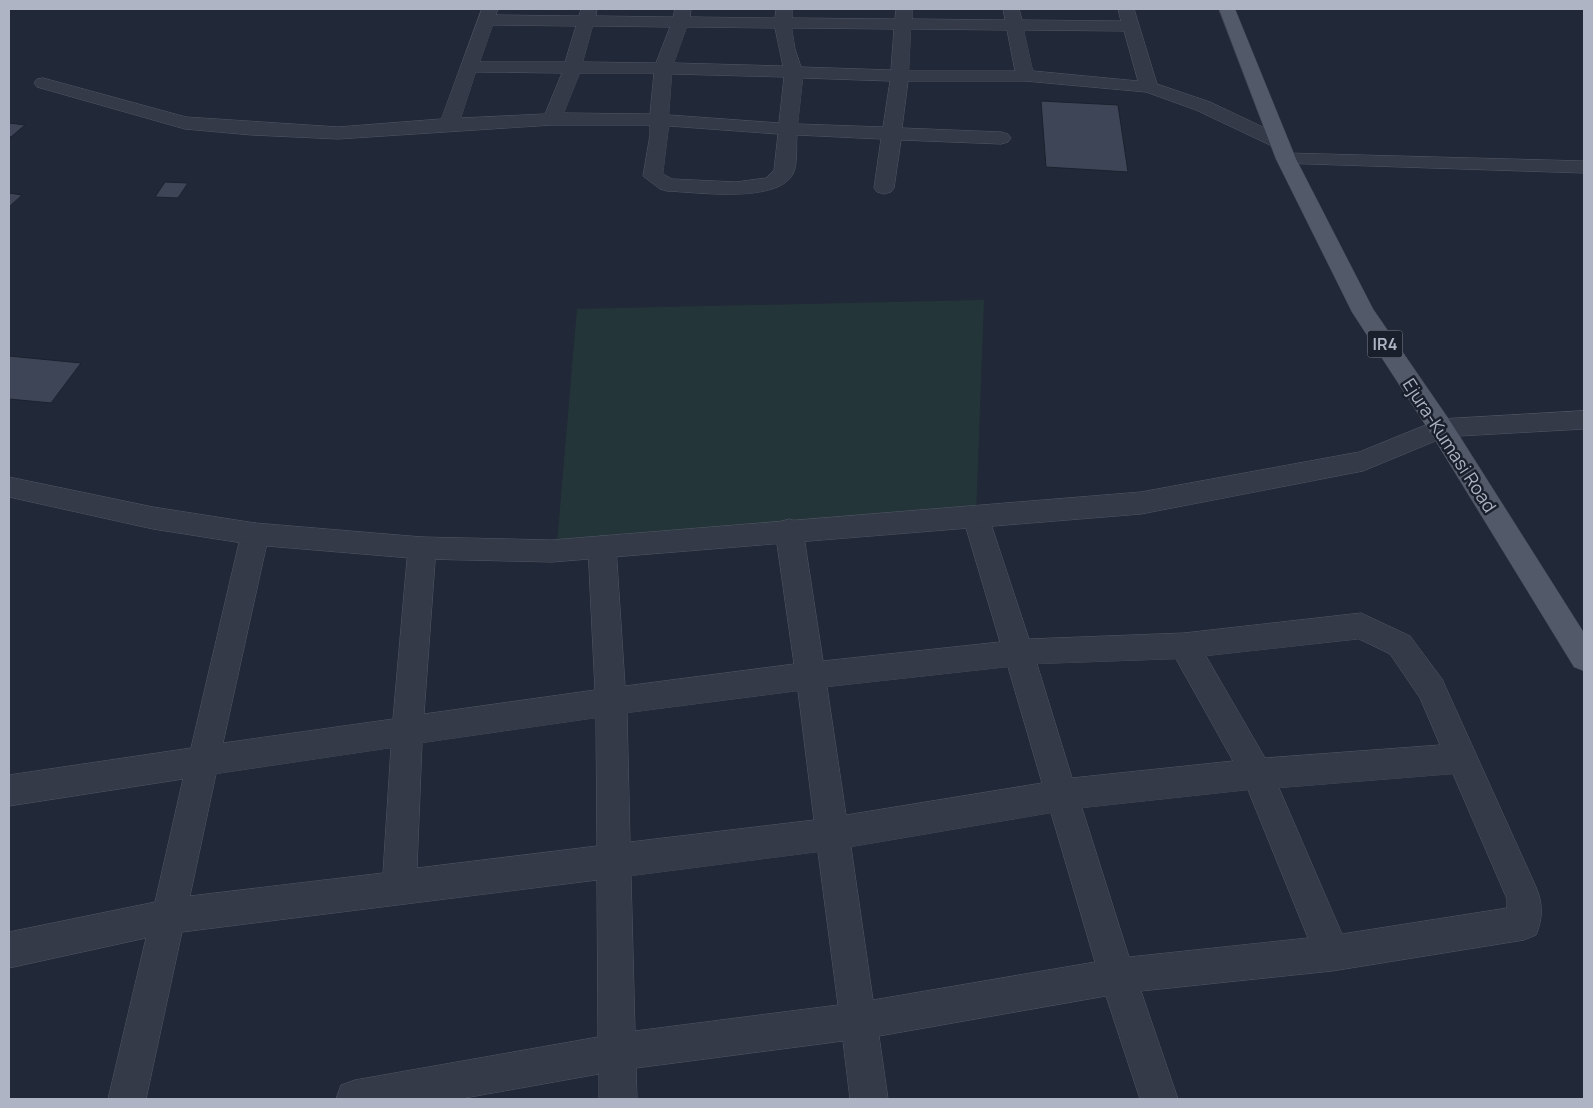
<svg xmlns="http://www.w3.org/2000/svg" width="1593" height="1108" font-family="Manrope,sans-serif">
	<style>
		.green { fill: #243539 }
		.building { fill: #3d4557; stroke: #1c212e }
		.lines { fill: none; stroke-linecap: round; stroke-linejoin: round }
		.minor-casing { stroke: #525765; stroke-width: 1 }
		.tertiary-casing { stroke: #525765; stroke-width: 1 }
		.primary-casing { stroke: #3e4351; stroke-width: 1 }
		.minor { fill: #343a48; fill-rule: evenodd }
		.tertiary { fill: #343a48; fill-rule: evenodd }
		.primary { fill: #525968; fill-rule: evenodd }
		.labels { text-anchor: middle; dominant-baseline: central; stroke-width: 5; stroke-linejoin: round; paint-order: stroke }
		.shield { fill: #1a1f2c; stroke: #828796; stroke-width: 1 }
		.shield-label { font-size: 16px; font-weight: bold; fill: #afb4c4 }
		.street-label { font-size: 18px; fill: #afb4c4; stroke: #1a1f2c }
	</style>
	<rect width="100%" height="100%" fill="#212837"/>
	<polygon class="green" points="984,300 976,514 557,544 577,309"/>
	<g class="building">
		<polygon points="1041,101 1118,105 1128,172 1046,167"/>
		<polygon points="9,123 25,125 11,137 9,136"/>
		<polygon points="165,182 188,183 178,198 155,197"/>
		<polygon points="9,193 22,195 9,207"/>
		<polygon points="9,356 81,363 51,403 9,399"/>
	</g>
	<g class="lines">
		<g class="minor-casing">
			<g id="minor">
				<path d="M 482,9 L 498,9 L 496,15 L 579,16 L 581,9 L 597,9 L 596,16 L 673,17 L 675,9 L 691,9 L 690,17 L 775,18 L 776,9 L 792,9 L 792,18 L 895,19 L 896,9 L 912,9 L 912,19 L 1005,20 L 1003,9 L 1019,9 L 1022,20 L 1121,21 L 1118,9 L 1134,9 L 1157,84 L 1210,102 L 1286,138 L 1289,142 L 1286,146 L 1272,146 L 1196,110 L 1146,92 L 1025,81 L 908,81 L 902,128 L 1001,132 L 1008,134 L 1011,138 L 1008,142 L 1001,144 L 901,140 L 894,188 L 891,192 L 884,194 L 877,192 L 874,188 L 881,139 L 797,135 C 796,146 798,164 793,174 C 777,204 696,192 667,191 L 660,189 L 643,176 L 650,135 L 650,125 L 552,125 L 338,139 L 252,135 L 185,129 L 37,87 L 34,83 L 37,79 L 43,78 L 186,117 L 338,127 L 441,119 ZM 493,25 L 576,26 L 565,62 L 480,62 ZM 593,26 L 670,27 L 656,63 L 583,62 ZM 687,27 L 775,28 L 783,66 L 674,63 ZM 792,28 L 894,29 L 891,70 L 801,67 L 795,49 ZM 911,29 L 1007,30 L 1015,71 L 909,71 ZM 1024,30 L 1124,31 L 1138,81 L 1033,71 ZM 476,72 L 562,73 L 545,114 L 461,118 ZM 580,73 L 654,73 L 650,114 L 564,113 ZM 672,74 L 784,77 L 779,123 L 669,115 ZM 803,78 L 890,81 L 883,127 L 798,124 ZM 669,126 L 778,134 L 774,170 L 766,178 L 736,182 L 672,179 L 663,174 Z"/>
				<polygon points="1286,153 1584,161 1584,173 1279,163 1276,159 1279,155"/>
				<polygon points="1584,411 1584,429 1441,437 1432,435 1428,428 1432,421 1441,419"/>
				<path d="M 976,507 L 985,510 L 989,518 L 1029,639 L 1184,633 L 1361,613 L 1410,636 L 1442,679 L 1536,887 C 1543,903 1543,919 1536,935 L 1524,940 L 1332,971 L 1141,991 L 1178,1099 L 1140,1099 L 1106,996 L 879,1036 L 888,1099 L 850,1099 L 843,1041 L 636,1068 L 637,1099 L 599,1099 L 599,1074 L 459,1099 L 336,1099 L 341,1085 L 355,1080 L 598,1037 L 597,880 L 182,932 L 146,1099 L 108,1099 L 146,938 L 9,968 L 9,932 L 155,902 L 183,779 L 9,806 L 9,775 L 191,748 L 241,534 L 245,526 L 255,523 L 265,526 L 269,534 L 223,743 L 393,719 L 408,548 L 412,540 L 422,537 L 432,540 L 436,548 L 424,714 L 595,690 L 588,547 L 592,539 L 602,536 L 612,539 L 616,547 L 625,686 L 794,664 L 775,530 L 779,522 L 789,519 L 799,522 L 803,530 L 823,661 L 1000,642 L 963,518 L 967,510 ZM 1359,639 L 1390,654 L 1420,698 L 1440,745 L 1265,758 L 1206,656 ZM 1176,659 L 1233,761 L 1072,778 L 1037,664 ZM 1008,667 L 1042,783 L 846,815 L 827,687 ZM 798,691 L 814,820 L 630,842 L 627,713 ZM 596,718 L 597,846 L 417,868 L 422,743 ZM 391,748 L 383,873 L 190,896 L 216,774 ZM 1453,774 L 1507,899 L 1507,908 L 1342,934 L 1279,788 ZM 1248,790 L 1308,938 L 1129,957 L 1082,808 ZM 1051,813 L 1095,962 L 873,1000 L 851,847 ZM 818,852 L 838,1005 L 635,1031 L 631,876 Z"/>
			</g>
		</g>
		<g class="tertiary-casing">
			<polygon id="tertiary" points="1441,419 1450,421 1454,428 1450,435 1363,471 1141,514 552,562 422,559 255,545 153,529 9,497 9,477 153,507 255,523 422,537 552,540 1141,492 1359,452"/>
		</g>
		<g class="primary-casing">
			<polygon id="primary" points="1219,9 1235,9 1296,159 1373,309 1450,421 1584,633 1584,671 1574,667 1432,435 1352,312 1276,159"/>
		</g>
		<use href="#minor" class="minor"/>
		<use href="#tertiary" class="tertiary"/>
		<use href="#primary" class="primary"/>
	</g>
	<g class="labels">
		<rect class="shield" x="1367.5" y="330.5" width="35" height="27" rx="4"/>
		<g class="shield-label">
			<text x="1385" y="344">IR4</text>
		</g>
		<g class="street-label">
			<text transform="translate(1450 445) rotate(57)">Ejura-Kumasi Road</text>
		</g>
	</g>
	<rect width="1593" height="1108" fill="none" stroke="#afb4c4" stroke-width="20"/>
</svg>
